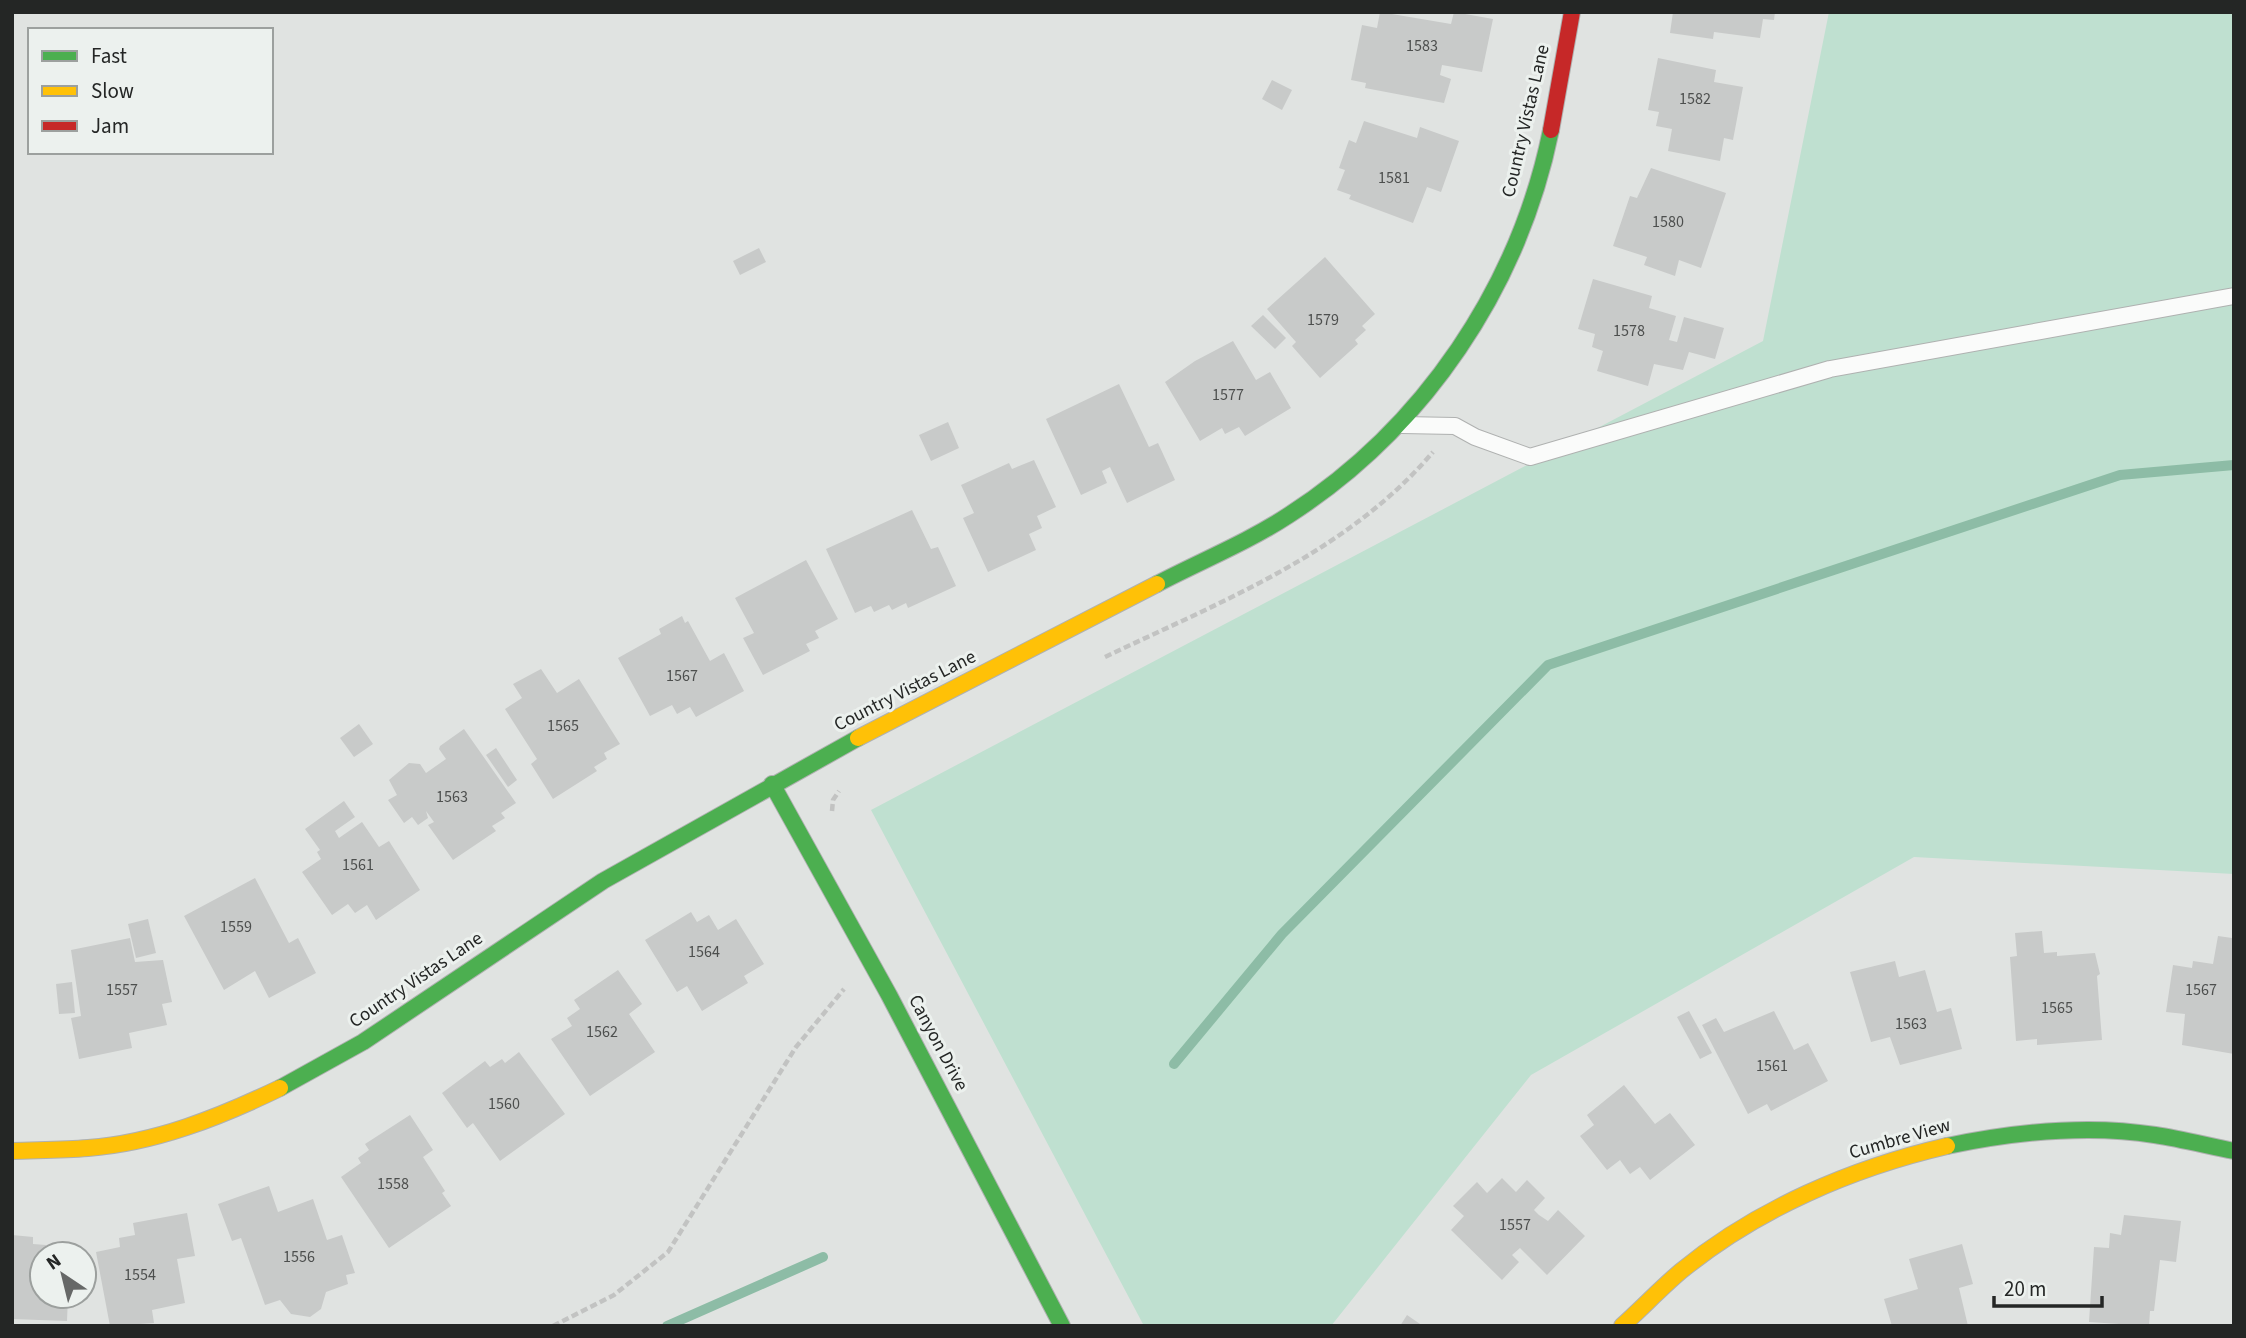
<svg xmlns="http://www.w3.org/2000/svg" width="2246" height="1338" font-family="'Source Sans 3',sans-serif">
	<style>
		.green { fill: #bfe0d0 }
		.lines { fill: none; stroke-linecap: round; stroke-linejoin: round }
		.stream { stroke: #8dbca6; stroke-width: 10 }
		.building { fill: #c8cac9 }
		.lane-casing { stroke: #afb1b0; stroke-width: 18 }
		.fast-casing { stroke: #afb1b0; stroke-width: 18 }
		.slow-casing { stroke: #afb1b0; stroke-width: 18 }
		.jam-casing { stroke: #afb1b0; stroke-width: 18 }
		.path { stroke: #c2c3c2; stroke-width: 4.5; stroke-dasharray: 7 3.5; stroke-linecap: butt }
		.lane { stroke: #fafbfa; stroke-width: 16 }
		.fast { stroke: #4caf50; stroke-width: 16 }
		.slow { stroke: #ffc107; stroke-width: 16 }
		.jam { stroke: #c62828; stroke-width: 16 }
		.labels { text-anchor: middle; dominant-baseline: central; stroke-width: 6; stroke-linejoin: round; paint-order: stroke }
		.number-label { font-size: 16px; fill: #4d4f4e }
		.street-label { font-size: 19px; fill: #242625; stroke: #ecf1ee }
	</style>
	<rect width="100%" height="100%" fill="#e0e3e1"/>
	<polygon class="green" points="1829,12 2234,12 2234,874 1914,857 1531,1075 1331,1326 1144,1326 871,810 1763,341"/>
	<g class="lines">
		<g class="stream">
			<polyline points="1174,1064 1282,934 1548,665 2120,475 2234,465"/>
			<polyline points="667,1326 823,1257"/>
		</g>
	</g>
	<g class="building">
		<polygon points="1380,12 1451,24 1454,12 1493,19 1482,72 1442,65 1440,75 1451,79 1444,103 1365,88 1366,83 1351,80 1362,25 1377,28"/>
		<polygon points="1673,12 1775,12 1774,20 1763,19 1760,38 1714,32 1713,39 1670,33"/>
		<polygon points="1658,58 1716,70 1714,82 1743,87 1733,140 1724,138 1720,161 1668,151 1672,129 1656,126 1659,112 1648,110"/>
		<polygon points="1272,80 1292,90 1282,110 1262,99"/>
		<polygon points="1364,121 1417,138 1420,127 1459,141 1441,192 1427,187 1413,223 1349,199 1351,195 1337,190 1345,170 1339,168 1349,140 1356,143"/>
		<polygon points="1651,168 1726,193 1701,268 1679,260 1675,276 1644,265 1647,257 1613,246 1630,196 1637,198"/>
		<polygon points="759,248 766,262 740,275 733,261"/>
		<polygon points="1325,257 1375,314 1362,326 1366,330 1355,340 1358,344 1320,378 1292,346 1296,342 1267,309"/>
		<polygon points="1593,279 1652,296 1649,308 1676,316 1669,340 1677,342 1684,317 1724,328 1715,359 1689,352 1683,370 1654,364 1648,386 1597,371 1603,351 1592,347 1595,334 1578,329"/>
		<polygon points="1263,315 1286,338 1275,349 1251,326"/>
		<polygon points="1233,341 1256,380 1270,372 1291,408 1245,436 1239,427 1225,434 1222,428 1200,441 1165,382 1195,361"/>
		<polygon points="1119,384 1149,447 1158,443 1175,480 1127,503 1110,467 1102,471 1107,483 1081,495 1046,419"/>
		<polygon points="948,422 959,448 931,461 919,435"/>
		<polygon points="1034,460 1056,507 1037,516 1042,528 1029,534 1036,550 988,572 963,518 974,513 961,485 1009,463 1012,469"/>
		<polygon points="912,510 931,549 938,547 956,586 908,608 906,603 892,610 889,605 874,612 871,606 855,613 826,549"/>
		<polygon points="806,560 838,619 815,631 819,638 806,644 810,651 763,675 743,638 754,633 735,598"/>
		<polygon points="682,616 685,623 688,621 710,661 724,653 744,691 696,717 690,707 677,714 672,705 650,716 618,658 661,634 659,629"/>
		<polygon points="541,669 557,693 579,679 620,744 604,753 607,759 594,767 597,771 553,799 531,764 537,759 505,709 522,698 513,684"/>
		<polygon points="359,724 373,744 354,757 340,738"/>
		<polygon points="464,729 516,803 501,813 505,818 492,826 496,831 453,860 428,825 434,822 426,811 428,818 418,825 412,817 404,823 388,800 397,795 389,780 409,763 420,764 426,773 446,759 439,749 440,746"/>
		<polygon points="496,748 517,780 508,787 486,755"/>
		<polygon points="344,801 355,817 335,831 339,838 362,822 379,847 389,841 420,890 376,920 367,905 355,913 348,904 332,915 302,872 321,859 317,852 320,850 305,829"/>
		<polygon points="255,878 289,943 298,938 316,973 269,998 255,971 224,990 184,916"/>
		<polygon points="691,912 697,922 709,915 718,930 736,919 764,964 744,976 748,983 702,1011 687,986 677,992 645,940"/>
		<polygon points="148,919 156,953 136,958 128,924"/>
		<polygon points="2042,931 2044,953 2057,952 2057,956 2095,953 2100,974 2097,976 2102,1040 2037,1045 2037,1039 2016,1041 2010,957 2017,956 2015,933"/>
		<polygon points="2218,936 2232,938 2234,942 2234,1054 2182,1045 2185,1014 2166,1012 2173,965 2192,968 2193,961 2213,964"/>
		<polygon points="130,938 135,962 163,960 172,1002 162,1004 167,1025 129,1033 132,1048 79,1059 71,1018 81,1016 71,950"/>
		<polygon points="1895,961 1899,977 1925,970 1937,1012 1951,1008 1962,1049 1900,1065 1890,1037 1871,1042 1850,972"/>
		<polygon points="618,970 642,1004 629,1014 655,1052 590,1096 551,1039 572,1026 567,1018 580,1009 574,1000"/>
		<polygon points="72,982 75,1013 59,1014 56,984"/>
		<polygon points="1689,1011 1712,1053 1700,1059 1677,1017"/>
		<polygon points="1774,1011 1794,1050 1808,1043 1828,1081 1771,1111 1767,1104 1748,1114 1702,1025 1716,1018 1724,1032"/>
		<polygon points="519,1052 565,1114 500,1161 473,1123 467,1128 442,1093 485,1061 490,1067 502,1059 505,1063"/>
		<polygon points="1624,1085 1655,1124 1670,1113 1695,1145 1650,1180 1640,1167 1630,1174 1620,1160 1607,1170 1580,1136 1594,1125 1587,1115"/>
		<polygon points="410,1115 433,1150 423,1157 445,1191 442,1193 451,1206 389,1248 341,1177 361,1163 358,1158 369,1150 365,1144"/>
		<polygon points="1502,1178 1516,1192 1527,1180 1545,1198 1534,1210 1539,1215 1548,1221 1558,1210 1585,1236 1547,1275 1520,1248 1512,1255 1519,1262 1502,1280 1451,1230 1464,1216 1453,1206 1477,1182 1487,1193"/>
		<polygon points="269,1186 278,1212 313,1199 327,1240 342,1235 355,1273 346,1275 348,1284 326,1292 321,1309 310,1317 291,1314 280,1300 265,1305 241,1238 232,1241 218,1204"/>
		<polygon points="187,1213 195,1256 177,1259 185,1303 152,1310 154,1323 110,1326 96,1252 120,1247 119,1238 135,1235 133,1223"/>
		<polygon points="2124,1215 2181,1221 2176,1262 2160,1260 2154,1311 2150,1311 2149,1326 2089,1322 2094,1247 2109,1248 2110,1233 2121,1235"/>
		<polygon points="12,1235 33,1237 33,1244 46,1245 45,1254 42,1254 42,1296 68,1296 67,1321 12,1319"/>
		<polygon points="1962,1244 1973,1284 1959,1288 1968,1326 1892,1326 1884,1299 1918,1289 1909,1259"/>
		<polygon points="1407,1315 1423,1326 1400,1326"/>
	</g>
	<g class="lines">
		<g class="lane-casing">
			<polyline id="lane" points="1402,425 1455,426 1475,437 1530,457 1830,369 2234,296"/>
		</g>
		<g class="fast-casing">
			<g id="fast">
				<path d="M 1157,584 C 1201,561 1248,542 1289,515 C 1424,428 1519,287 1551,130"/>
				<polyline points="772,784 889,995 1062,1326"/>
				<polyline points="280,1088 363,1042 603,881 858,738"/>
				<path d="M 1947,1146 C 2014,1132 2087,1124 2155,1135 C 2182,1139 2208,1146 2234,1151"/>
			</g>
		</g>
		<g class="slow-casing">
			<g id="slow">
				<polyline points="858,738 1157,584"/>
				<path d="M 12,1151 C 37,1150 63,1150 88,1148 C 155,1143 220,1117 280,1088"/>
				<path d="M 1622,1326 C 1642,1308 1661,1288 1681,1271 C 1757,1209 1852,1168 1947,1146"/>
			</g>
		</g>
		<g class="jam-casing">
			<polyline id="jam" points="1551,130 1572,12"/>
		</g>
		<g class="path">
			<path d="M 1105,657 C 1222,601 1347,553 1433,452"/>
			<polyline points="832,811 833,800 839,791"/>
			<polyline points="553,1326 614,1295 668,1252 796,1047 844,989"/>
		</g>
		<use href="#lane" class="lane"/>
		<use href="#fast" class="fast"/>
		<use href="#slow" class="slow"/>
		<use href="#jam" class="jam"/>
	</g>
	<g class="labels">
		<g class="number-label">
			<text x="1422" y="46">1583</text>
			<text x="1695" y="99">1582</text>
			<text x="1394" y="178">1581</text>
			<text x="1668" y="222">1580</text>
			<text x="1323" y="320">1579</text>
			<text x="1629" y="331">1578</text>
			<text x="1228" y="395">1577</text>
			<text x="682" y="676">1567</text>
			<text x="563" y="726">1565</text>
			<text x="452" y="797">1563</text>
			<text x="358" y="865">1561</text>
			<text x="236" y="927">1559</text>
			<text x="704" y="952">1564</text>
			<text x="122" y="990">1557</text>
			<text x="2201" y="990">1567</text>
			<text x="2057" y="1008">1565</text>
			<text x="1911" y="1024">1563</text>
			<text x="602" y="1032">1562</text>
			<text x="1772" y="1066">1561</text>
			<text x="504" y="1104">1560</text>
			<text x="393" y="1184">1558</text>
			<text x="1515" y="1225">1557</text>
			<text x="299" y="1257">1556</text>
			<text x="140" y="1275">1554</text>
		</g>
		<g class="street-label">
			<text transform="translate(1526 121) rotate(-77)">Country Vistas Lane</text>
			<text transform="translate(905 691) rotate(-27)">Country Vistas Lane</text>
			<text transform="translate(416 980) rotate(-34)">Country Vistas Lane</text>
			<text transform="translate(938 1043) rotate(62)">Canyon Drive</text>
			<text transform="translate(1900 1139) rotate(-16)">Cumbre View</text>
		</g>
	</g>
	<rect width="2246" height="1338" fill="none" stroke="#242625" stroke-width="28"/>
	<rect x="28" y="28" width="245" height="126" fill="#ecf1ee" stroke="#9ca09e" stroke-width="2"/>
	<rect x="42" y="51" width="35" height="10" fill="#4caf50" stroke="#9ca09e" stroke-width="2"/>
	<text x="91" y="63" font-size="21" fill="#242625">Fast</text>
	<rect x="42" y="86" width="35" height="10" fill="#ffc107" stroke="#9ca09e" stroke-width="2"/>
	<text x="91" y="98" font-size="21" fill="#242625">Slow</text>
	<rect x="42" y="121" width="35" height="10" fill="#c62828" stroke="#9ca09e" stroke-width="2"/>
	<text x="91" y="133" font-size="21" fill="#242625">Jam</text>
	<g transform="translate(63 1275) rotate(325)"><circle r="33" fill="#ecf1ee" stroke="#9ca09e" stroke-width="2"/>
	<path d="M0-5L12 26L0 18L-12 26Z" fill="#666867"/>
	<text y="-10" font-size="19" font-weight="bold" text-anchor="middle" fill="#242625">N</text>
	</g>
	<path d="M1994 1296v10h108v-10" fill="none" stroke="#242625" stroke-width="3.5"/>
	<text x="2004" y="1296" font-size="21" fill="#242625" stroke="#ecf1ee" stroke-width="5" paint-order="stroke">20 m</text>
</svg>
